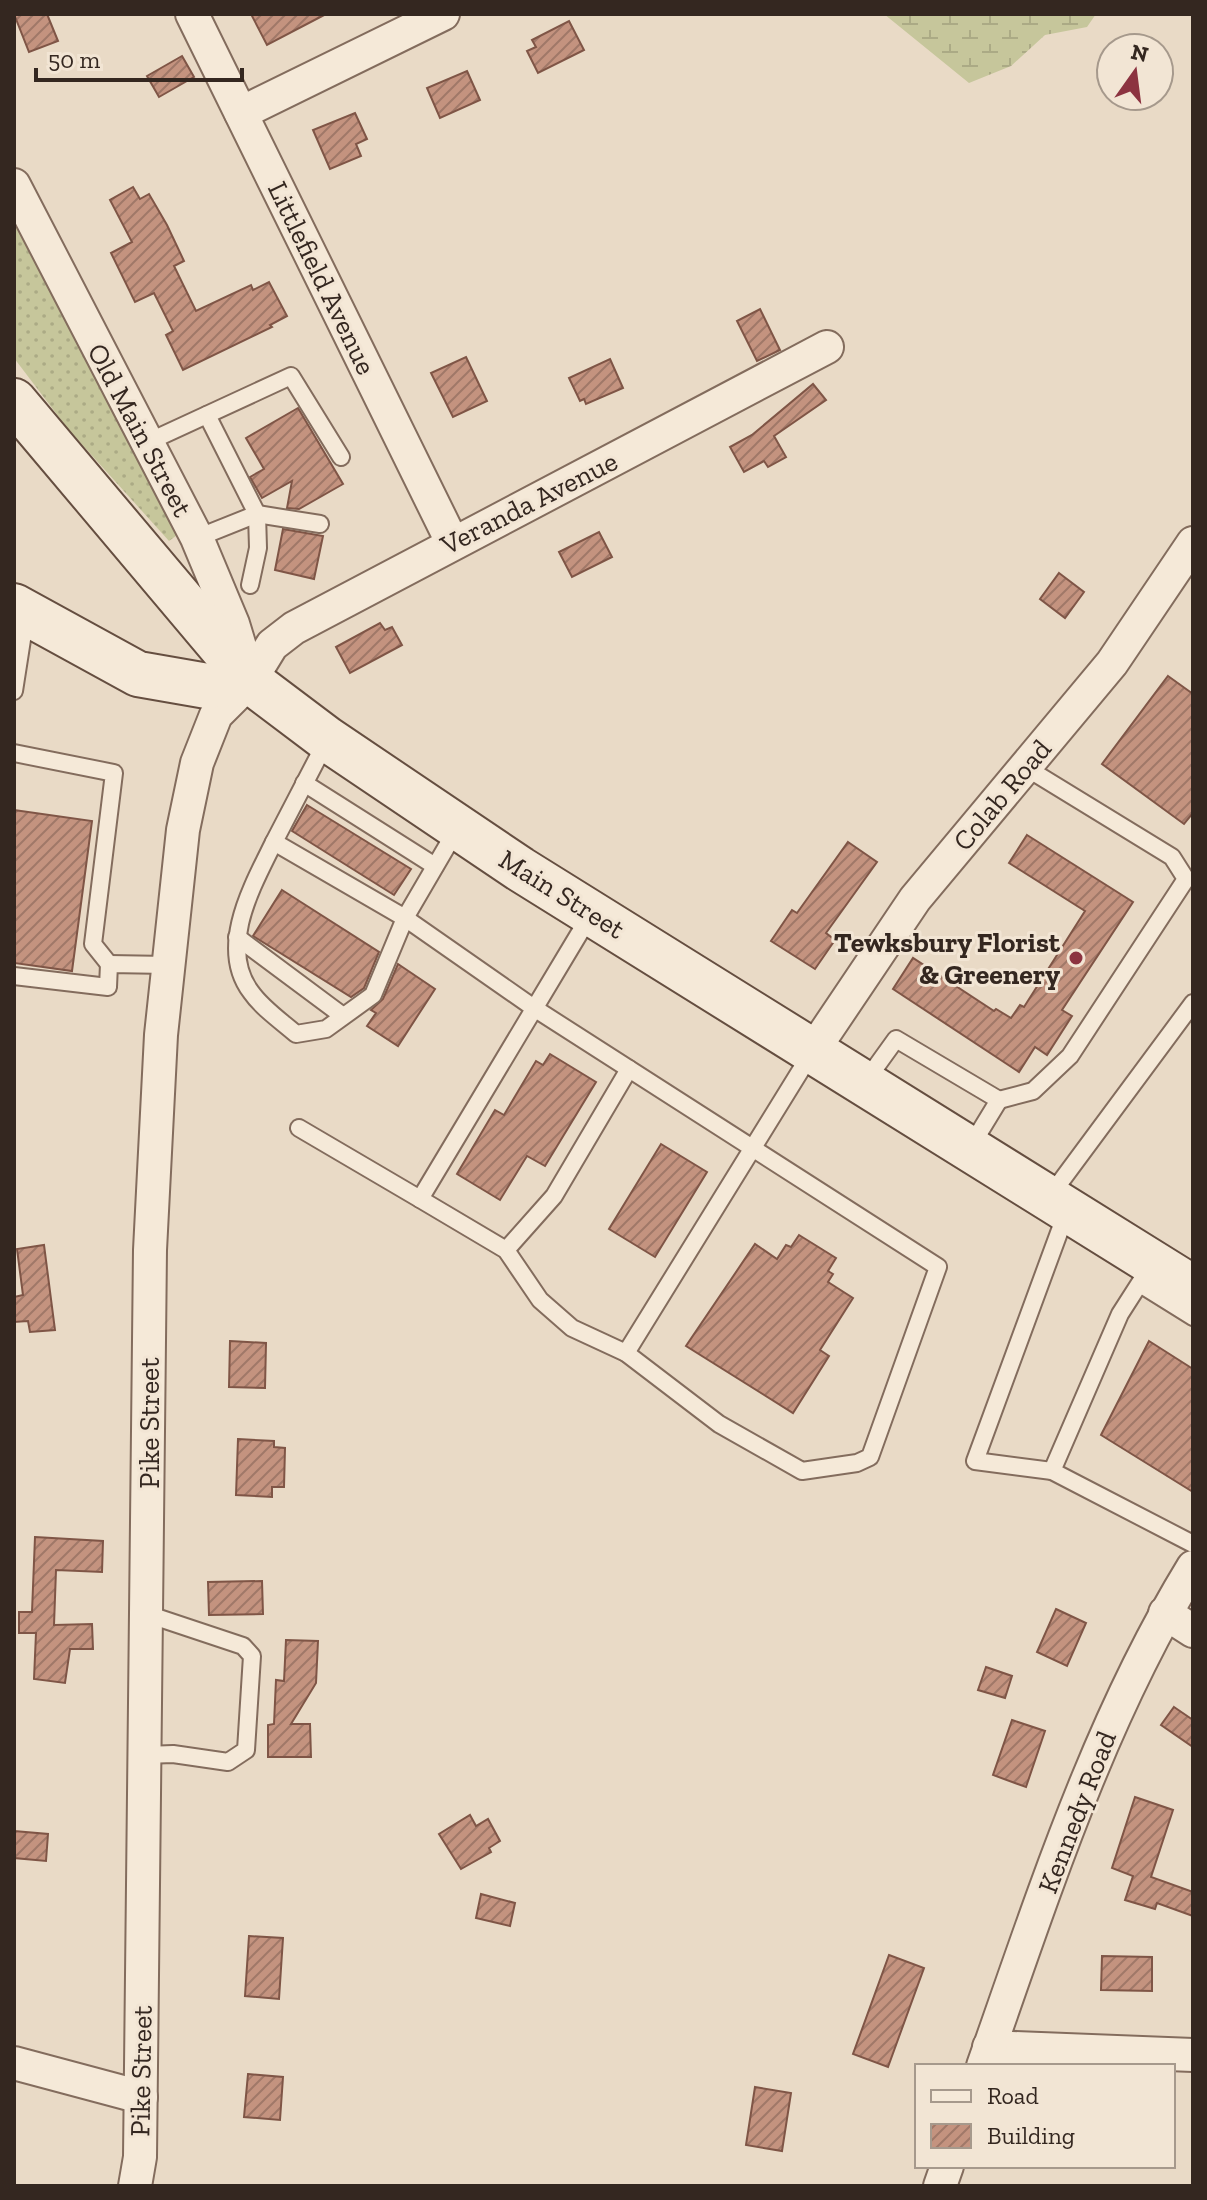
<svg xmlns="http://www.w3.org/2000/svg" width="1207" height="2200" font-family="'Zilla Slab',serif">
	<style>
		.grass { fill: url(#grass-dots) }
		.wetland { fill: url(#wetland-marsh) }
		.building { fill: url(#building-hatch); stroke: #7f5546; stroke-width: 2 }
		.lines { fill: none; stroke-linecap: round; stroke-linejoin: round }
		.lane-casing { stroke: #836c5d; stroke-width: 20 }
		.street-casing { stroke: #836c5d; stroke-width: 36 }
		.secondary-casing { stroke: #654e40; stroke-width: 48 }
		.lane { stroke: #f5e9d8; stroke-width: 16 }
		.street { stroke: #f5e9d8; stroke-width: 32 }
		.secondary { stroke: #f5e9d8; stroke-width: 44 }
		.poi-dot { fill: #8c3340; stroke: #f2e5d4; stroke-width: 3 }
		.labels { text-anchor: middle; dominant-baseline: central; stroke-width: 6; stroke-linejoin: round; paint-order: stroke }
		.street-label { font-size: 28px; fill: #342720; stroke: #f2e5d4 }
		.poi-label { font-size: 28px; font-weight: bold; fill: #342720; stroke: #f2e5d4; text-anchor: end }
	</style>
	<defs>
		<pattern id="grass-dots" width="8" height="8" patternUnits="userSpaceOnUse" patternTransform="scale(2)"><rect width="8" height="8" fill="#c6c69b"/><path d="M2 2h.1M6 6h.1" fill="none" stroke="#abaa85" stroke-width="1.8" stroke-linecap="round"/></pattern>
		<pattern id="wetland-marsh" width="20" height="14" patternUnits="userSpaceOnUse" patternTransform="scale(2)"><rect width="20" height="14" fill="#c6c69b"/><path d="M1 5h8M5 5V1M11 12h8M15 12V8" fill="none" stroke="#abaa85"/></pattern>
		<pattern id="building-hatch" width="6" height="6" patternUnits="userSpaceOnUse" patternTransform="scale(2)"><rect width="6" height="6" fill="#c4937f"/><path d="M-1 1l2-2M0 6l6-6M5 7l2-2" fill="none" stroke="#a07868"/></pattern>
	</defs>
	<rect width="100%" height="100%" fill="#e9dac6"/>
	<polygon class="grass" points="14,223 180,533 169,541 68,429 14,358"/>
	<polygon class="wetland" points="884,14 1096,14 1087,27 1045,35 1011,66 969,83"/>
	<g class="building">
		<polygon points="14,14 47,14 58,41 29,52"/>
		<polygon points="251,14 326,14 267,45"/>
		<polygon points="569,21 584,50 538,73 527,51 536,47 532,40"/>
		<polygon points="182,56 194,77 159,97 147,76"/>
		<polygon points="467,71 480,100 440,118 427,88"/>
		<polygon points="355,113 367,139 356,144 361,156 330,169 313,130"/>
		<polygon points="133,187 140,199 149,194 167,225 184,261 174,266 196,311 251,285 253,290 269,282 287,316 270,325 272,327 183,370 166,335 173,331 154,293 135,302 111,253 132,242 110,200"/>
		<polygon points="760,309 780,350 757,361 737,321"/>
		<polygon points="466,357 487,401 453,417 431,373"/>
		<polygon points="610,359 623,388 586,404 584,399 580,401 569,378"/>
		<polygon points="813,384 826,400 774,436 786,457 768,467 764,461 744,472 730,447 752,435"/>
		<polygon points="298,408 343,484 299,509 287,508 292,481 262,498 250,477 264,469 246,438"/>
		<polygon points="283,529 323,536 314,579 275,570"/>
		<polygon points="599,532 612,557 572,577 559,552"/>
		<polygon points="1059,573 1084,592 1065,618 1040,599"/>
		<polygon points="380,623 385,630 392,627 402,645 350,673 336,647"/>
		<polygon points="1168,676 1193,694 1193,813 1184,824 1102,764"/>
		<polygon points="307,805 411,869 394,895 292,831"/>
		<polygon points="14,810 92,821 72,971 14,963"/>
		<polygon points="1027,835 1133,902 1062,1010 1072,1016 1047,1055 1035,1047 1019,1072 893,989 913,958 994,1011 996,1009 1011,1018 1020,1005 1024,1007 1085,911 1009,863"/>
		<polygon points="848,842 877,862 826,933 835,940 815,969 771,941 792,910 797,913"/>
		<polygon points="282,890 379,952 364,988 351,997 253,936"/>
		<polygon points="398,964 435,989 398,1046 367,1026 376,1013 371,1010 383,999"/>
		<polygon points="550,1054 596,1082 545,1166 527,1156 500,1200 457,1174 495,1110 504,1115 536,1061 543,1065"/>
		<polygon points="661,1144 707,1172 655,1257 609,1229"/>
		<polygon points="799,1235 836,1258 828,1271 833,1274 828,1282 853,1298 820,1350 829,1356 793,1413 686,1346 755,1244 777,1259 786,1245 791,1247"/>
		<polygon points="44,1245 55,1330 30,1332 28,1321 14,1322 14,1297 23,1295 17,1249"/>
		<polygon points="230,1341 266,1343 265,1388 229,1387"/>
		<polygon points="1149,1341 1193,1369 1193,1492 1101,1435"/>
		<polygon points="238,1439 274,1441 274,1447 285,1448 284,1487 272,1487 272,1497 236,1495"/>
		<polygon points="35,1537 103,1541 102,1572 56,1570 54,1625 92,1624 93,1649 70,1649 65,1683 34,1679 36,1633 19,1633 19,1612 32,1612"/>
		<polygon points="262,1581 263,1614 209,1615 208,1582"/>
		<polygon points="1056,1609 1086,1623 1067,1666 1037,1652"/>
		<polygon points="286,1640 318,1641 316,1683 291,1724 310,1724 311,1757 268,1757 268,1725 274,1724 276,1680 284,1681"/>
		<polygon points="986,1667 1012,1676 1005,1698 978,1690"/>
		<polygon points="1174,1707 1193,1720 1193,1747 1161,1725"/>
		<polygon points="1012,1720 1045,1731 1026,1787 993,1775"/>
		<polygon points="1135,1797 1173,1810 1151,1877 1193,1892 1193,1916 1157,1903 1155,1909 1125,1900 1133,1876 1112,1868"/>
		<polygon points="470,1815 476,1826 488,1819 500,1841 489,1848 491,1852 461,1869 439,1834"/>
		<polygon points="14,1831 48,1834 46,1861 14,1858"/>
		<polygon points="481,1894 515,1903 510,1926 476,1918"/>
		<polygon points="249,1936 283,1938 279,1999 245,1996"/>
		<polygon points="889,1955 924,1968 888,2067 853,2054"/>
		<polygon points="1102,1956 1152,1957 1152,1991 1101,1990"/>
		<polygon points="248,2074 283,2077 280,2120 244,2117"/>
		<polygon points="755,2087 791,2093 782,2151 746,2145"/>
	</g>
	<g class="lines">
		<g class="lane-casing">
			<g id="lane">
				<polyline points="207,415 257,514 258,548 250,585"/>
				<polyline points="148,442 291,376 341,457"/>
				<polyline points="197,538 257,514 320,524"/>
				<polyline points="14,691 26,614"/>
				<polyline points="327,740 274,842 405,918 457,829"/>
				<polyline points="14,753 114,773 93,944 109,964"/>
				<polyline points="304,783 435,866"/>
				<path d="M 274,842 C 253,885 217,947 251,992 C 262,1008 281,1021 296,1034 L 326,1029 L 373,995 L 405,918 L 534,1008 L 938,1267 L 870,1457 L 857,1463 L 802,1471 L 719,1424 L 626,1353 L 572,1328 L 540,1300 L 506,1250 L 420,1199"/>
				<polyline points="237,937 343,1016"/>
				<polyline points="14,976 108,987 109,964 168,965"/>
				<polyline points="865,1082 896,1039 999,1100 971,1146"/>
				<polyline points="999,1100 1033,1091 1070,1056 1186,879 1172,857 1025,767"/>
				<polyline points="299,1128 420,1199 591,914"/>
				<polyline points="1050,1196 1193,1003"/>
				<polyline points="1067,1211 975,1461 1052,1471 1193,1544"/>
				<polyline points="506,1250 554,1196 629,1069"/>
				<polyline points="1140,1284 1193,1317"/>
				<polyline points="626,1353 812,1052"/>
				<polyline points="1052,1471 1120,1314 1152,1264"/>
				<polyline points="145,1755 173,1754 228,1762 246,1750 252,1656 243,1646 147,1614"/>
			</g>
		</g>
		<g class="street-casing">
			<g id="street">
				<polyline points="192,14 452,542"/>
				<polyline points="241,113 443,14"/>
				<polyline points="14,185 197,538 233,624 247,670"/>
				<polyline points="814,1049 915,899 1112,663 1193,543"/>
				<polyline points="1165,1613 1193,1631"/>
				<polyline points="989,2047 1193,2055"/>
				<polyline points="14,2063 141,2097"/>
				<path d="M 983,2066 C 1043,1896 1098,1722 1193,1567"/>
				<polyline points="135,2186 140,2157 150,1250 161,1035 183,830 197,763 216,715 250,681 272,645 294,628 827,347"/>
				<polyline points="940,2186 947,2166"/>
			</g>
		</g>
		<g class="secondary-casing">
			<g id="secondary">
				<polyline points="14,401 250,681 327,739 520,869 1193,1288"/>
				<polyline points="14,606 138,674 207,686 250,681"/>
			</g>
		</g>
		<use href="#lane" class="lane"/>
		<use href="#street" class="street"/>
		<use href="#secondary" class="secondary"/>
	</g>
	<circle class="poi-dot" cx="1076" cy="958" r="8"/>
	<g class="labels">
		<g class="street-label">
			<text transform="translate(322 278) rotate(64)">Littlefield Avenue</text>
			<text transform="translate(140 430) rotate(62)">Old Main Street</text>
			<text transform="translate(529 503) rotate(-27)">Veranda Avenue</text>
			<text transform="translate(1002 795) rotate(-50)">Colab Road</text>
			<text transform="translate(562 894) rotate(32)">Main Street</text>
			<text transform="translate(149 1423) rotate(-90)">Pike Street</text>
			<text transform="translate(1077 1812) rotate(-69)">Kennedy Road</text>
			<text transform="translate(141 2071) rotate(-89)">Pike Street</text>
		</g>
		<g class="poi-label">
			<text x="1060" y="942">Tewksbury Florist<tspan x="1060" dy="32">&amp; Greenery</tspan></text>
		</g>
	</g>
	<rect width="1207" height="2200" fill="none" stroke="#342720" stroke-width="32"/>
	<rect x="915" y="2064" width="260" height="104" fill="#f2e5d4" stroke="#a6998c" stroke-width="2"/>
	<rect x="931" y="2090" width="40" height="12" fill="#f5e9d8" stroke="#a6998c" stroke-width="2"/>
	<text x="987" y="2104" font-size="24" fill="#342720">Road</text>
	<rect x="931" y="2124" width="40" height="24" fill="url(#building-hatch)" stroke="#a6998c" stroke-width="2"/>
	<text x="987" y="2144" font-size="24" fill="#342720">Building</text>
	<g transform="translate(1135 72) rotate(14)"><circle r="38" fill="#f2e5d4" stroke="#a6998c" stroke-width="2"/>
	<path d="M0-6L14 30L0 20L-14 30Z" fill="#8c3340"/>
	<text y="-12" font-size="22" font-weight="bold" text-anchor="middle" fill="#342720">N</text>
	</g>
	<path d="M36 68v12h206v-12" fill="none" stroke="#342720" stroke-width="4"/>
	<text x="48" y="68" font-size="24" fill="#342720" stroke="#f2e5d4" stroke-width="6" paint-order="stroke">50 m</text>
</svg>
